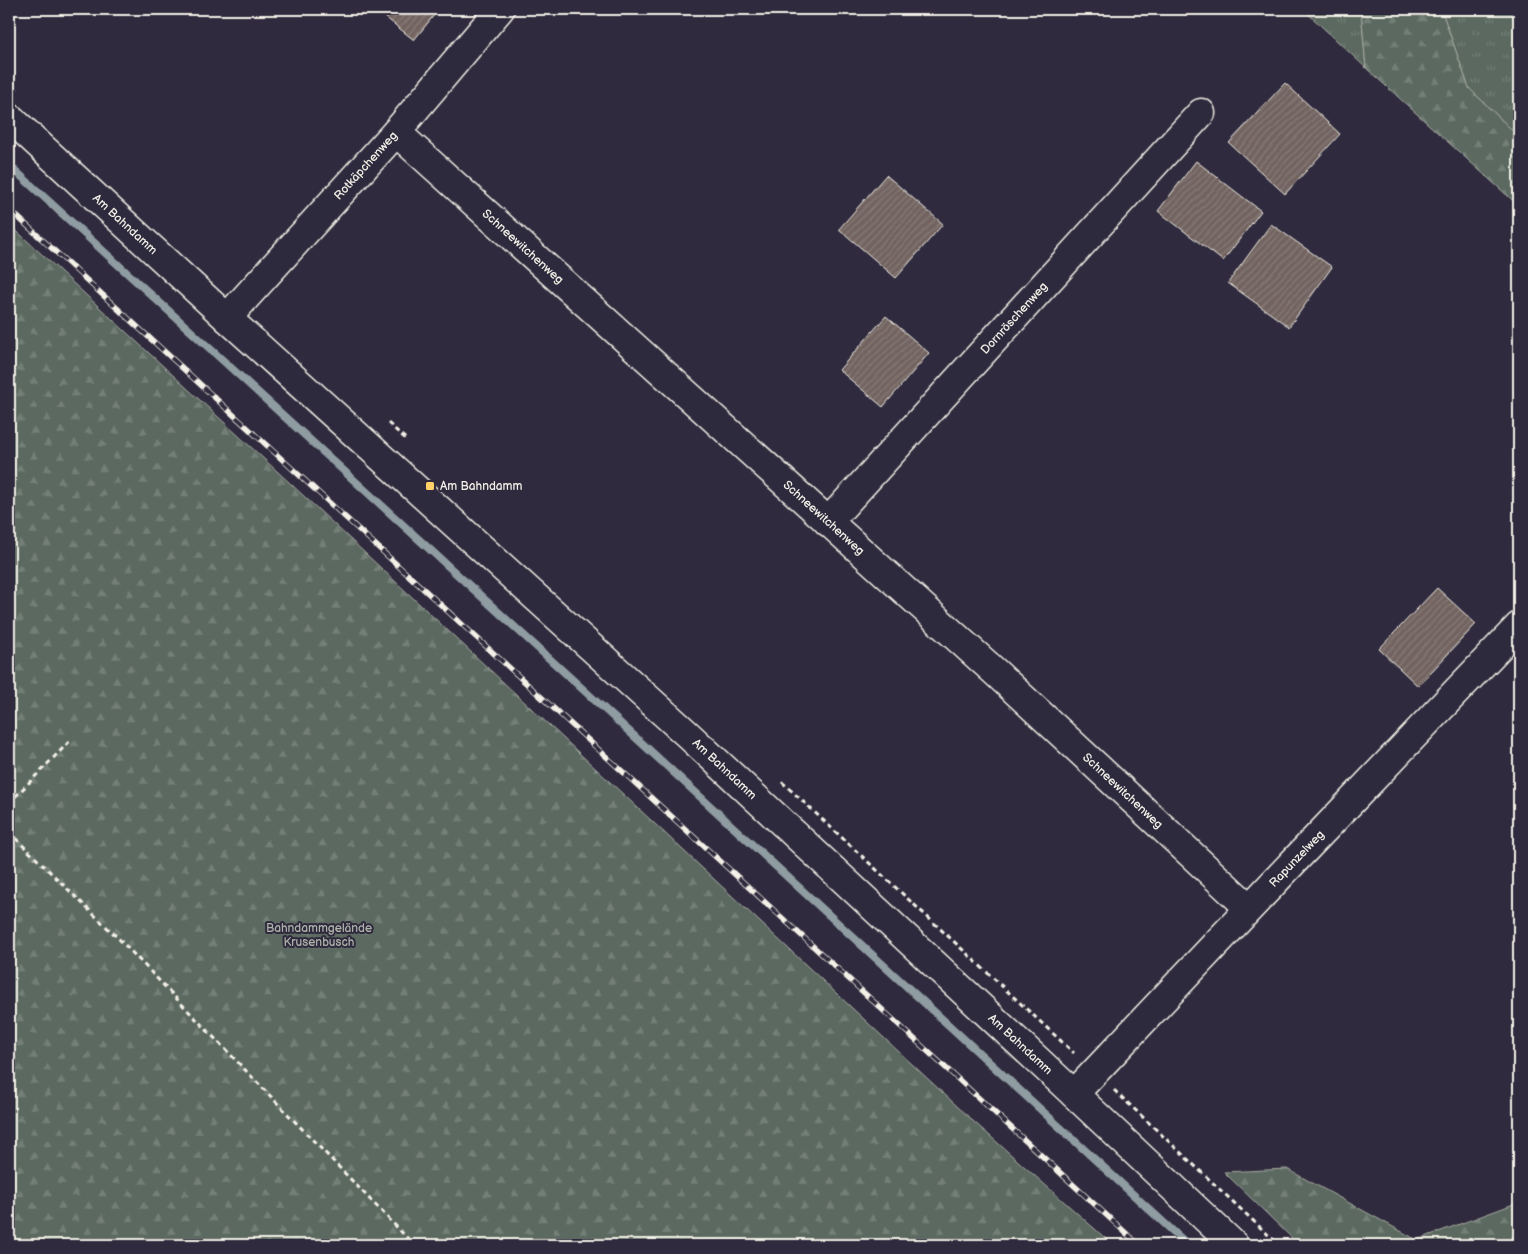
<svg xmlns="http://www.w3.org/2000/svg" width="1528" height="1254" font-family="'Balsamiq Sans',sans-serif">
  <style>
    .grass { fill: url(#grass-tufts); stroke: #a8ada4 }
    .forest { fill: url(#forest-firs); stroke: #a8ada4 }
    .lines { fill: none; stroke-linecap: round; stroke-linejoin: round }
    .stream { stroke: #8f9ca2; stroke-width: 8 }
    .building { fill: url(#building-hatch); stroke: #f4f1e8 }
    .service-casing { stroke: #f4f1e8; stroke-width: 19 }
    .minor-casing { stroke: #f4f1e8; stroke-width: 31 }
    .path { stroke: #f4f1e8; stroke-width: 3; stroke-dasharray: 5 4; stroke-linecap: butt }
    .service { stroke: #2f2a3d; stroke-width: 15 }
    .minor { stroke: #2f2a3d; stroke-width: 28 }
    .rail-casing { stroke: #f4f1e8; stroke-width: 5.5 }
    .rail { stroke: #2f2a3d; stroke-width: 4; stroke-dasharray: 11; stroke-linecap: butt }
    .poi-dot { fill: #ffd166; stroke: #2f2a3d; stroke-width: 2 }
    .labels { text-anchor: middle; stroke-width: 4; stroke-linejoin: round; paint-order: stroke }
    .street-label { font-size: 12px; fill: #f4f1e8; stroke: #2f2a3d }
    .poi-label { font-size: 12px; fill: #f4f1e8; stroke: #2f2a3d; text-anchor: start }
    .park-label { font-size: 12px; fill: #afb4ab; stroke: #2f2a3d }
  </style>
  <defs>
    <pattern id="grass-tufts" width="24" height="20" patternUnits="userSpaceOnUse" patternTransform="scale(1.25)"><rect width="24" height="20" fill="#5b6960"/><path d="M3 7l-1-3M5 7V3M7 7l1-3M15 17l-1-3M17 17v-4M19 17l1-3" fill="none" stroke="#737f77"/></pattern>
    <pattern id="forest-firs" width="22" height="20" patternUnits="userSpaceOnUse" patternTransform="scale(1.25)"><rect width="22" height="20" fill="#5b6960"/><path d="M5 1l3.5 6h-7zM16 11l3.5 6h-7z" fill="#737f77"/></pattern>
    <pattern id="building-hatch" width="6" height="6" patternUnits="userSpaceOnUse" patternTransform="scale(1.25)"><rect width="6" height="6" fill="#726460"/><path d="M-1 1l2-2M0 6l6-6M5 7l2-2" fill="none" stroke="#877b77"/></pattern>
  </defs>
  <rect width="100%" height="100%" fill="#2f2a3d"/>
  <filter id="ink" filterUnits="userSpaceOnUse"><feTurbulence type="fractalNoise" baseFrequency=".02" numOctaves="2"/><feDisplacementMap in="SourceGraphic" scale="10" xChannelSelector="R" yChannelSelector="G"/><feConvolveMatrix kernelMatrix="1 2 1 2 8 2 1 2 1" color-interpolation-filters="sRGB"/></filter>
  <g filter="url(#ink)">
    <!-- grass -->
    <g class="grass">
      <polygon points="1303,9 1361,9 1366,68"/>
      <polygon points="1441,9 1519,9 1519,137 1469,88"/>
    </g>
    <!-- forest -->
    <g class="forest">
      <polygon points="1361,9 1441,9 1469,88 1519,137 1519,206 1366,68"/>
      <polygon points="9,224 291,484 973,1121 1113,1245 9,1245"/>
      <polygon points="1287,1169 1417,1240 1519,1202 1519,1245 1299,1245 1224,1172"/>
    </g>
    <g class="lines">
      <!-- stream -->
      <polyline class="stream" points="9,165 633,735 1188,1245"/>
    </g>
    <!-- building -->
    <g class="building">
      <polygon points="375,9 439,9 414,40"/>
      <polygon points="1285,83 1340,134 1285,194 1229,143"/>
      <polygon points="1196,161 1261,211 1223,261 1158,211"/>
      <polygon points="886,175 943,224 896,278 839,229"/>
      <polygon points="1271,224 1332,267 1289,327 1228,283"/>
      <polygon points="886,316 929,353 883,407 839,370"/>
      <polygon points="1437,588 1476,624 1418,686 1379,649"/>
    </g>
    <g class="lines">
      <!-- service casing -->
      <g class="service-casing">
        <polyline id="service" points="1517,1245 1519,1244"/>
      </g>
      <!-- minor casing -->
      <g class="minor-casing">
        <g id="minor">
          <path id="s1" d="M 9,117 L 227,318 L 686,733 L 1074,1094 L 1234,1245"/>
          <path id="s2" d="M 396,132 L 994,671 L 1249,908"/>
          <path id="s3" d="M 227,318 L 396,132 L 500,9"/>
          <path id="s4" d="M 828,522 L 1201,113"/>
          <path id="s5" d="M 1074,1094 L 1298,857 L 1519,626"/>
        </g>
      </g>
      <!-- path -->
      <g class="path">
        <polyline points="9,82 17,90"/>
        <polyline points="388,423 408,441"/>
        <polyline points="782,782 1074,1053"/>
        <polyline points="9,803 71,740"/>
        <polyline points="9,832 120,940 414,1245"/>
        <polyline points="1114,1090 1279,1245"/>
      </g>
      <!-- service -->
      <use href="#service" class="service"/>
      <!-- minor -->
      <use href="#minor" class="minor"/>
      <!-- rail casing -->
      <g class="rail-casing">
        <polyline id="rail" points="9,209 1139,1245"/>
      </g>
      <!-- rail -->
      <use href="#rail" class="rail"/>
    </g>
  </g>
  <!-- markers -->
  <rect class="poi-dot" x="425" y="481" width="10" height="10" rx="2.5"/>
  <g class="labels">
    <!-- street labels -->
    <g class="street-label">
      <text dy="4" stroke="none"><textPath href="#s3" startOffset="206">Rotkäpchenweg</textPath></text>
      <text dy="4" stroke="none"><textPath href="#s1" startOffset="158">Am Bahndamm</textPath></text>
      <text dy="4" stroke="none"><textPath href="#s2" startOffset="171">Schneewitchenweg</textPath></text>
      <text dy="4" stroke="none"><textPath href="#s4" startOffset="276">Dornröschenweg</textPath></text>
      <text dy="4" stroke="none"><textPath href="#s2" startOffset="576">Schneewitchenweg</textPath></text>
      <text dy="4" stroke="none"><textPath href="#s1" startOffset="968">Am Bahndamm</textPath></text>
      <text dy="4" stroke="none"><textPath href="#s2" startOffset="981">Schneewitchenweg</textPath></text>
      <text dy="4" stroke="none"><textPath href="#s5" startOffset="324">Rapunzelweg</textPath></text>
      <text dy="4" stroke="none"><textPath href="#s1" startOffset="1372">Am Bahndamm</textPath></text>
    </g>
    <!-- poi labels -->
    <g class="poi-label">
      <text x="440" y="490">Am Bahndamm</text>
    </g>
    <!-- park labels -->
    <g class="park-label">
      <text x="319" y="932">Bahndammgelände<tspan x="319" dy="14">Krusenbusch</tspan></text>
    </g>
  </g>
  <!-- margin -->
  <rect width="1528" height="1254" fill="none" stroke="#2f2a3d" stroke-width="30"/>
  <rect x="15" y="15" width="1498" height="1224" fill="none" stroke="#f4f1e8" stroke-width="2" filter="url(#ink)"/>
</svg>
